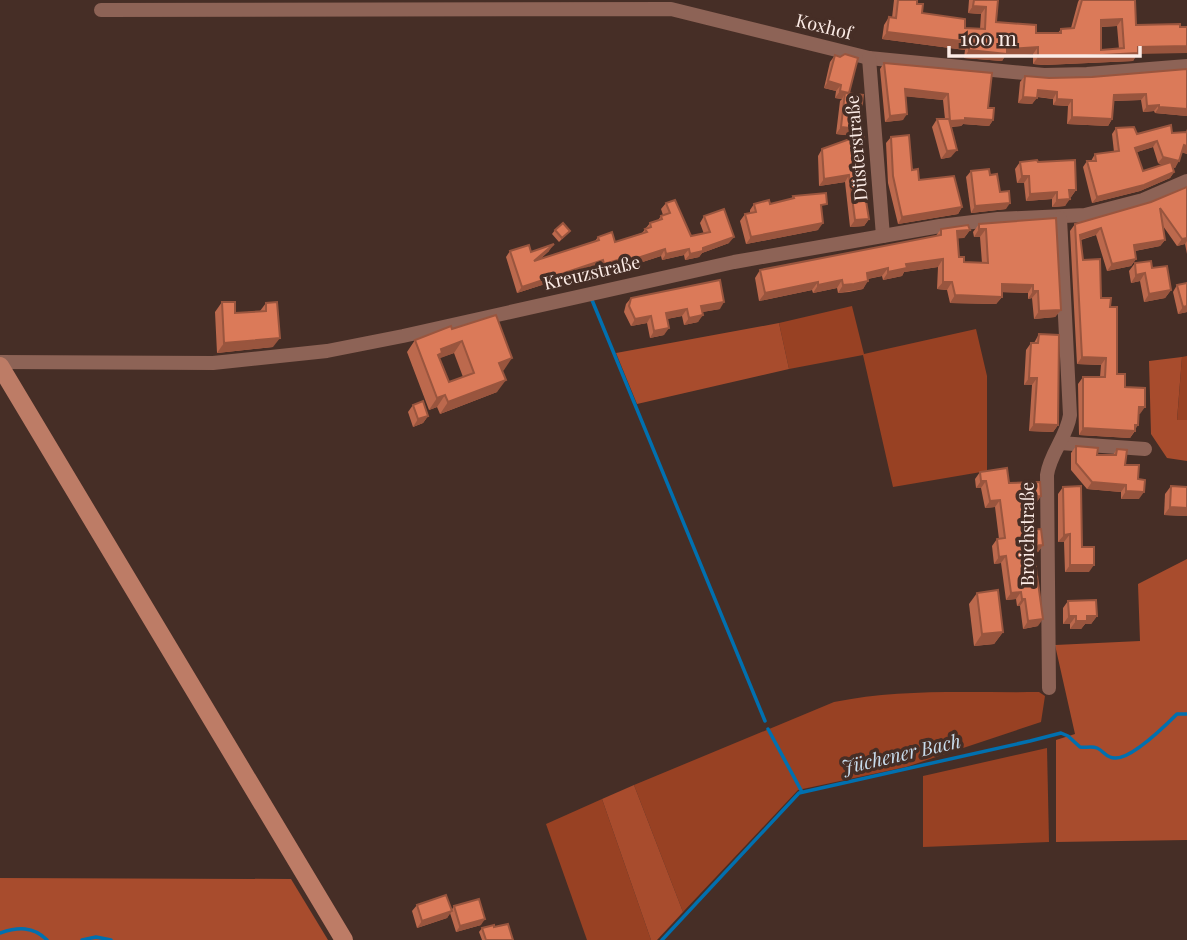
<svg xmlns="http://www.w3.org/2000/svg" width="1187" height="940" font-family="'Playfair Display',serif">
  <style>
    .green { fill: #984123 }
    .forest { fill: #a84c2d }
    .lines { fill: none; stroke-linecap: round; stroke-linejoin: round }
    .stream { stroke: #0170af; stroke-width: 3.5 }
    .minor { stroke: #8d6356; stroke-width: 14 }
    .secondary { stroke: #bd7c66; stroke-width: 18 }
    .wall { fill: #bc694d; fill-rule: evenodd }
    .shaded-wall { fill: #99553e }
    .building { fill: #db7a59; stroke: #99553e; stroke-width: 2; fill-rule: evenodd }
    .labels { text-anchor: middle; stroke-width: 7; stroke-linejoin: round; paint-order: stroke }
    .street-label { font-size: 18px; fill: #fcece6; stroke: #462e26 }
    .water-label { font-size: 19px; font-style: italic; fill: #c8dced; stroke: #462e26 }
  </style>
  <rect width="100%" height="100%" fill="#462e26"/>
  <!-- green -->
  <g class="green">
    <polygon points="852,306 864,354 976,329 987,376 987,471 893,487 863,355 789,369 779,323"/>
    <polygon points="1187,356 1187,420 1177,421 1182,357"/>
    <path d="M 1039,692 L 1045,696 L 1041,722 L 906,767 L 798,790 L 683,912 L 634,785 L 834,702 C 901,688 970,693 1039,692 Z"/>
    <polygon points="1047,748 1049,842 923,847 923,776"/>
    <polygon points="602,799 651,940 587,940 546,824"/>
  </g>
  <!-- forest -->
  <g class="forest">
    <polygon points="779,323 789,369 637,404 616,353"/>
    <polygon points="1182,357 1177,420 1187,420 1187,461 1167,458 1151,434 1149,361"/>
    <polygon points="1187,559 1187,840 1056,842 1056,740 1075,734 1055,645 1140,641 1138,584"/>
    <polygon points="634,785 683,912 657,940 651,940 602,799"/>
    <polygon points="0,878 291,879 328,940 0,940"/>
  </g>
  <g class="lines">
    <!-- stream -->
    <g class="stream">
      <polyline points="592,300 765,721"/>
      <polyline points="768,729 802,792"/>
      <path d="M 0,933 C 18,927 33,926 47,940"/>
      <polyline points="82,940 96,937 111,940"/>
      <path d="M 662,940 L 799,793 L 1030,741 L 1061,733 L 1068,736 L 1080,747 C 1086,748 1092,746 1097,748 C 1104,751 1106,758 1115,758 C 1132,759 1165,726 1177,714 L 1187,714"/>
    </g>
    <!-- minor -->
    <g class="minor">
      <polyline points="101,10 671,9 869,58 1044,75 1087,74 1187,66"/>
      <polyline points="869,58 883,236"/>
      <polyline points="0,362 213,363 327,351 403,336 734,262 940,226 998,219 1085,215 1143,200 1187,181"/>
      <polyline points="1060,443 1145,449"/>
      <path d="M 1049,688 L 1047,475 C 1050,453 1067,437 1070,415 L 1060,218"/>
    </g>
    <!-- secondary -->
    <polyline class="secondary" points="0,366 344,940"/>
  </g>
  <!-- wall -->
  <g class="wall">
    <path d="M 894,0 L 917,0 L 917,4 L 922,13 L 965,28 L 980,29 L 981,14 L 968,13 L 969,0 L 998,0 L 996,22 L 1036,33 L 1058,33 L 1061,29 L 1071,28 L 1078,2 L 1079,0 L 1135,0 L 1137,54 L 1133,61 L 1044,65 L 1033,64 L 1033,54 L 1005,56 L 1002,61 L 964,58 L 965,50 L 882,39 L 884,25 L 889,17 L 892,18 ZM 1117,26 L 1119,49 L 1101,50 L 1101,27 Z"/>
    <polygon points="835,55 849,94 859,129 854,136 836,134 840,101 842,99 835,98 836,91 824,88 830,62"/>
    <polygon points="884,63 988,108 993,120 989,126 963,124 961,126 951,127 951,157 941,159 932,127 937,119 945,119 943,100 905,96 903,120 885,122 880,69"/>
    <polygon points="1187,69 1187,116 1155,113 1154,111 1143,112 1141,100 1114,101 1112,119 1108,126 1067,124 1068,106 1053,105 1053,99 1037,97 1032,104 1018,103 1020,82 1025,76 1049,78 1092,77"/>
    <path d="M 1116,128 L 1137,134 L 1186,132 L 1187,129 L 1187,154 L 1182,152 L 1175,168 L 1173,167 L 1174,172 L 1170,178 L 1140,191 L 1092,203 L 1083,167 L 1087,161 L 1091,161 L 1095,154 L 1114,152 L 1112,134 ZM 1153,147 L 1158,163 L 1162,165 L 1143,171 L 1137,152 Z"/>
    <polygon points="891,137 919,180 962,207 958,214 898,224 888,183 886,143"/>
    <polygon points="822,149 861,170 869,219 864,226 850,227 845,182 819,186 818,156"/>
    <polygon points="1020,162 1038,162 1076,190 1071,197 1069,197 1065,206 1052,207 1052,199 1026,201 1024,183 1017,183 1015,169"/>
    <polygon points="971,171 990,175 1000,192 1006,209 971,213 966,177"/>
    <polygon points="1187,187 1187,254 1185,244 1177,246 1163,226 1165,240 1160,246 1135,251 1136,259 1131,266 1107,271 1096,235 1081,240 1083,260 1101,298 1110,307 1117,374 1140,414 1139,414 1135,431 1130,438 1079,435 1078,384 1083,377 1100,377 1101,365 1077,364 1070,231 1075,224 1151,202"/>
    <polygon points="793,196 822,211 818,230 746,244 740,221 745,214 750,213 750,210 754,204 770,204 791,199"/>
    <polygon points="666,203 691,236 704,234 700,223 704,216 729,243 702,253 699,257 685,260 684,255 662,260 661,256 618,270 616,265 600,271 598,267 517,293 506,257 510,251 549,251 539,260 595,241 598,237 615,242 642,233 650,223 658,220 661,216 663,215 661,209"/>
    <polygon points="1056,218 1061,310 1055,317 1034,319 1032,298 1028,299 1028,293 1002,292 1002,297 996,304 950,303 947,290 937,289 938,267 904,272 902,276 883,280 882,276 868,279 863,289 849,292 838,293 837,288 813,293 812,290 759,301 755,278 760,270 935,237 941,229 970,230 964,238 958,238 959,257 964,262 982,263 980,237 974,237 973,232 979,224"/>
    <polygon points="555,230 570,231 559,242 552,234"/>
    <polygon points="1135,263 1152,268 1171,290 1165,298 1144,302 1140,281 1131,283 1129,271"/>
    <polygon points="1187,283 1187,312 1178,314 1173,292 1177,285"/>
    <polygon points="631,298 720,309 702,312 698,322 684,325 682,316 667,319 664,335 650,338 647,323 631,326 624,312 626,304"/>
    <polygon points="222,302 235,313 260,311 266,303 273,347 217,353 215,312"/>
    <path d="M 452,329 L 504,370 L 502,371 L 497,392 L 440,414 L 437,407 L 429,410 L 407,352 L 415,340 ZM 454,353 L 463,377 L 449,382 L 439,358 Z"/>
    <polygon points="1039,334 1058,425 1053,432 1029,431 1032,385 1024,385 1026,350 1031,343 1034,343"/>
    <polygon points="413,405 428,416 423,423 413,427 408,412"/>
    <polygon points="1076,446 1097,455 1113,455 1117,449 1125,465 1139,499 1121,499 1121,492 1087,489 1071,470 1071,453"/>
    <polygon points="980,472 1041,496 1036,503 1024,504 1027,530 1043,545 1038,552 1033,553 1038,626 1023,629 1020,606 1017,606 1016,599 1006,600 1001,563 994,564 992,546 997,539 999,539 995,507 985,508 981,488 976,488 975,479"/>
    <polygon points="1171,486 1187,487 1187,516 1164,515 1165,494"/>
    <polygon points="1063,487 1082,547 1089,572 1065,572 1064,542 1058,542 1058,494"/>
    <polygon points="977,593 1003,632 994,644 974,646 969,604"/>
    <polygon points="1068,601 1097,616 1091,624 1085,624 1081,629 1070,629 1070,624 1063,624 1063,608"/>
    <polygon points="417,905 451,911 454,906 481,925 456,932 450,913 447,918 417,928 412,911"/>
    <polygon points="482,928 513,940 482,940 479,932"/>
  </g>
  <!-- shaded-wall -->
  <g class="shaded-wall">
    <polygon points="973,6 986,7 981,14 968,13"/>
    <polygon points="1122,19 1117,26 1096,27 1101,20"/>
    <polygon points="887,32 970,42 965,50 882,39"/>
    <polygon points="1187,46 1187,53 1137,54 1133,61 1044,65 1033,64 1038,57 1138,47"/>
    <polygon points="1038,47 1033,54 1005,56 1002,61 964,58 969,50"/>
    <polygon points="828,81 841,85 836,91 824,88"/>
    <polygon points="905,89 948,94 943,100 901,96"/>
    <polygon points="1038,90 1057,92 1053,99 1033,96"/>
    <polygon points="840,91 849,93 845,100 845,93 842,99 835,98"/>
    <polygon points="1146,94 1141,100 1110,101 1114,95"/>
    <polygon points="1023,97 1037,98 1032,104 1018,103"/>
    <polygon points="1057,99 1072,100 1068,106 1053,105"/>
    <polygon points="1159,105 1154,111 1143,112 1147,106"/>
    <polygon points="1159,107 1187,109 1187,116 1155,113"/>
    <polygon points="907,114 903,120 885,122 890,116"/>
    <polygon points="1072,117 1112,119 1108,126 1067,124"/>
    <polygon points="965,118 993,120 989,126 963,124 961,126 946,127 950,121"/>
    <polygon points="841,127 859,129 854,136 836,134"/>
    <polygon points="1157,141 1153,147 1131,154 1135,148"/>
    <polygon points="1184,145 1187,146 1187,154 1180,152"/>
    <polygon points="957,150 951,157 941,159 947,151"/>
    <polygon points="1163,157 1179,161 1175,168 1158,163"/>
    <polygon points="1174,172 1170,178 1140,191 1092,203 1097,197"/>
    <polygon points="849,175 845,182 819,186 824,179"/>
    <polygon points="1022,176 1029,176 1024,183 1017,183"/>
    <polygon points="1069,190 1076,190 1071,197 1064,197"/>
    <polygon points="1057,192 1052,199 1026,201 1030,194"/>
    <polygon points="1070,199 1065,206 1052,207 1057,200"/>
    <polygon points="1010,203 1006,209 971,213 975,206"/>
    <polygon points="962,207 958,214 898,224 902,217"/>
    <polygon points="869,219 864,226 850,227 855,220"/>
    <polygon points="823,223 818,230 746,244 751,237"/>
    <polygon points="1101,228 1096,235 1075,241 1080,235"/>
    <polygon points="979,229 986,229 980,237 974,237"/>
    <polygon points="970,230 964,238 952,239 957,231"/>
    <polygon points="734,237 729,243 702,253 699,257 685,260 690,254 703,248"/>
    <polygon points="1187,238 1187,241 1185,244 1177,246 1182,239"/>
    <polygon points="1165,240 1160,246 1129,252 1134,245"/>
    <polygon points="554,244 549,251 530,268 534,261"/>
    <polygon points="665,249 661,256 618,270 622,263"/>
    <polygon points="689,249 684,255 662,260 666,254"/>
    <polygon points="621,259 616,265 600,271 604,264"/>
    <polygon points="943,259 938,267 904,272 902,276 883,280 888,272 906,264"/>
    <polygon points="1136,259 1131,266 1107,271 1112,264"/>
    <polygon points="603,260 598,267 517,293 522,287"/>
    <polygon points="888,268 882,276 861,280 867,273"/>
    <polygon points="1145,273 1140,281 1131,283 1136,275"/>
    <polygon points="842,280 837,288 813,293 818,285"/>
    <polygon points="868,281 863,289 838,293 843,285"/>
    <polygon points="818,282 812,290 759,301 765,293"/>
    <polygon points="943,282 952,282 947,290 937,289"/>
    <polygon points="1002,284 1033,285 1028,293 997,292"/>
    <polygon points="1171,290 1165,298 1144,302 1149,294"/>
    <polygon points="1033,291 1038,291 1032,298 1028,299"/>
    <polygon points="955,295 1002,297 996,304 950,303"/>
    <polygon points="724,302 720,309 697,313 701,306"/>
    <polygon points="1187,306 1187,312 1178,314 1183,307"/>
    <polygon points="687,309 682,316 661,320 666,313"/>
    <polygon points="1061,310 1055,317 1034,319 1039,311"/>
    <polygon points="703,315 698,322 684,325 689,318"/>
    <polygon points="651,316 647,323 631,326 635,319"/>
    <polygon points="669,328 664,335 650,338 654,331"/>
    <polygon points="280,338 273,347 217,353 224,343"/>
    <polygon points="462,341 454,353 438,359 434,364 441,349"/>
    <polygon points="1082,357 1106,358 1101,365 1077,364"/>
    <polygon points="512,358 504,370 491,375 499,363"/>
    <polygon points="1029,378 1037,378 1032,385 1024,385"/>
    <polygon points="506,380 497,392 440,414 448,402"/>
    <polygon points="445,395 437,407 429,410 437,398"/>
    <polygon points="1139,407 1145,407 1140,414 1134,413"/>
    <polygon points="428,416 423,423 413,427 418,419"/>
    <polygon points="1034,424 1058,425 1053,432 1029,431"/>
    <polygon points="1138,425 1130,438 1079,435 1083,428"/>
    <polygon points="981,481 986,481 981,488 976,488"/>
    <polygon points="1092,482 1126,485 1121,492 1087,489"/>
    <polygon points="1126,491 1144,492 1139,499 1121,499"/>
    <polygon points="1041,496 1036,503 1018,504 1023,497"/>
    <polygon points="1000,500 995,507 985,508 990,501"/>
    <polygon points="1170,507 1187,508 1187,516 1164,515"/>
    <polygon points="1070,534 1064,542 1058,542 1064,535"/>
    <polygon points="1043,545 1038,552 1028,553 1033,546"/>
    <polygon points="1006,556 1001,563 994,564 999,557"/>
    <polygon points="1070,565 1094,565 1089,572 1065,572"/>
    <polygon points="1021,592 1016,599 1006,600 1011,593"/>
    <polygon points="1022,599 1025,599 1020,606 1017,606"/>
    <polygon points="1069,616 1076,616 1070,624 1063,624"/>
    <polygon points="1087,616 1097,616 1091,624 1085,624 1081,629 1070,629 1076,621"/>
    <polygon points="1043,619 1038,626 1023,629 1028,621"/>
    <polygon points="1003,632 994,644 974,646 982,634"/>
    <polygon points="452,911 447,918 417,928 422,921"/>
    <polygon points="485,919 481,925 456,932 460,926"/>
  </g>
  <!-- building -->
  <g class="building">
    <path d="M 898,0 L 917,0 L 917,4 L 923,4 L 922,13 L 965,19 L 965,28 L 985,29 L 986,7 L 973,6 L 974,0 L 998,0 L 996,22 L 1036,25 L 1036,33 L 1061,33 L 1061,29 L 1074,28 L 1082,0 L 1135,0 L 1136,25 L 1180,24 L 1180,27 L 1187,27 L 1187,46 L 1138,47 L 1138,53 L 1050,58 L 1038,57 L 1038,47 L 1007,49 L 1007,54 L 969,50 L 970,42 L 887,32 L 889,17 L 896,18 ZM 1122,19 L 1124,48 L 1101,50 L 1101,20 Z"/>
    <polygon points="845,54 858,58 849,93 840,91 841,85 828,81 835,55 840,57"/>
    <polygon points="884,63 992,73 988,108 994,108 993,120 965,118 965,120 950,121 948,94 905,89 907,114 890,116"/>
    <polygon points="1187,69 1187,109 1159,107 1159,105 1147,106 1146,94 1114,95 1112,119 1072,117 1072,100 1057,99 1057,92 1038,90 1037,98 1023,97 1025,76 1049,78 1092,77"/>
    <polygon points="845,93 863,95 859,129 841,127"/>
    <polygon points="937,119 949,119 957,150 947,151"/>
    <polygon points="1171,125 1172,133 1187,132 1187,146 1184,145 1179,161 1163,157 1157,141 1135,148 1143,171 1171,162 1174,172 1144,185 1097,197 1087,161 1096,161 1095,154 1119,151 1116,128 1134,127 1137,134"/>
    <polygon points="909,135 912,170 918,169 919,180 954,176 962,207 902,217 893,176 891,137"/>
    <polygon points="858,136 857,138 864,137 866,163 860,164 869,219 855,220 849,175 824,179 822,149"/>
    <polygon points="1037,160 1038,162 1075,160 1076,190 1069,190 1070,199 1057,200 1057,192 1030,194 1029,176 1022,176 1020,162"/>
    <polygon points="989,169 990,175 997,174 1000,192 1009,191 1010,203 975,206 971,171"/>
    <polygon points="1187,187 1187,238 1182,239 1160,208 1165,240 1134,245 1136,259 1112,264 1101,228 1080,235 1083,260 1100,259 1101,298 1111,298 1110,307 1117,307 1117,374 1125,374 1125,387 1145,388 1145,407 1139,407 1138,425 1135,425 1135,431 1083,428 1083,377 1105,377 1106,358 1082,357 1075,224 1151,202"/>
    <polygon points="826,193 827,204 821,205 823,223 751,237 745,214 756,212 754,204 769,200 770,204 794,198 793,196"/>
    <polygon points="675,200 691,236 710,232 704,216 724,209 734,237 703,248 703,251 690,254 689,249 666,254 665,249 622,263 621,259 604,264 603,260 522,287 510,251 529,245 531,252 554,244 534,261 599,240 598,237 612,232 615,242 647,232 645,229 651,227 650,223 662,219 661,216 670,213 666,203"/>
    <polygon points="1056,218 1061,310 1039,311 1038,291 1033,291 1033,285 1002,284 1002,297 955,295 952,282 943,282 943,259 906,264 907,268 888,272 888,268 867,273 868,281 854,284 843,285 842,280 818,285 818,282 765,293 760,270 941,235 941,229 968,225 970,230 957,231 959,257 964,257 964,262 988,263 986,229 979,229 979,224"/>
    <polygon points="563,223 570,231 562,238 555,230"/>
    <polygon points="1151,261 1152,268 1167,266 1171,290 1149,294 1145,273 1136,275 1135,263"/>
    <polygon points="720,280 724,302 701,306 703,315 689,318 687,309 666,313 669,328 654,331 651,316 635,319 629,306 631,298"/>
    <polygon points="1187,283 1187,306 1183,307 1177,285"/>
    <polygon points="222,302 235,302 235,313 266,311 266,303 277,302 280,338 224,343"/>
    <path d="M 496,315 L 512,358 L 499,363 L 506,380 L 448,402 L 445,395 L 437,398 L 415,340 L 451,326 L 452,329 ZM 462,341 L 474,373 L 449,382 L 438,355 L 442,353 L 441,349 Z"/>
    <polygon points="1039,334 1059,335 1058,425 1034,424 1037,378 1029,378 1031,343 1038,343"/>
    <polygon points="423,401 428,416 418,419 413,405"/>
    <polygon points="1076,446 1098,448 1097,455 1116,455 1117,449 1127,450 1125,465 1139,465 1138,479 1145,480 1144,492 1126,491 1126,485 1092,482 1076,463"/>
    <polygon points="1007,468 1009,483 1040,482 1041,496 1023,497 1027,530 1041,529 1043,545 1033,546 1043,619 1028,621 1025,599 1022,599 1021,592 1011,593 1006,556 999,557 997,539 1005,538 1000,500 990,501 986,481 981,481 980,472"/>
    <polygon points="1081,486 1082,547 1094,547 1094,565 1070,565 1070,534 1064,535 1063,487"/>
    <polygon points="1171,486 1187,487 1187,508 1170,507"/>
    <polygon points="998,590 1003,632 982,634 977,593"/>
    <polygon points="1096,600 1097,616 1087,616 1087,621 1076,621 1076,616 1069,616 1068,601"/>
    <polygon points="446,895 452,911 422,921 417,905"/>
    <polygon points="479,899 485,919 460,926 454,906"/>
    <polygon points="508,924 513,940 486,940 482,928 494,925 494,927"/>
  </g>
  <g class="labels">
    <!-- street labels -->
    <g class="street-label">
      <text transform="translate(824 27) rotate(14)" y="6">Koxhof</text>
      <text transform="translate(857 148) rotate(-95)" y="6">Düsterstraße</text>
      <text transform="translate(592 273) rotate(-13)" y="6">Kreuzstraße</text>
      <text transform="translate(1028 534) rotate(-90)" y="6">Broichstraße</text>
    </g>
    <!-- water labels -->
    <g class="water-label">
      <text transform="translate(901 754) rotate(-13)" y="7">Jüchener Bach</text>
    </g>
  </g>
  <!-- scale -->
  <path d="M949 46v10h191v-10" fill="none" stroke="#fcece6" stroke-width="3.5"/>
  <text x="960" y="46" font-size="21" fill="#fcece6" stroke="#462e26" stroke-width="5" paint-order="stroke">100 m</text>
</svg>
